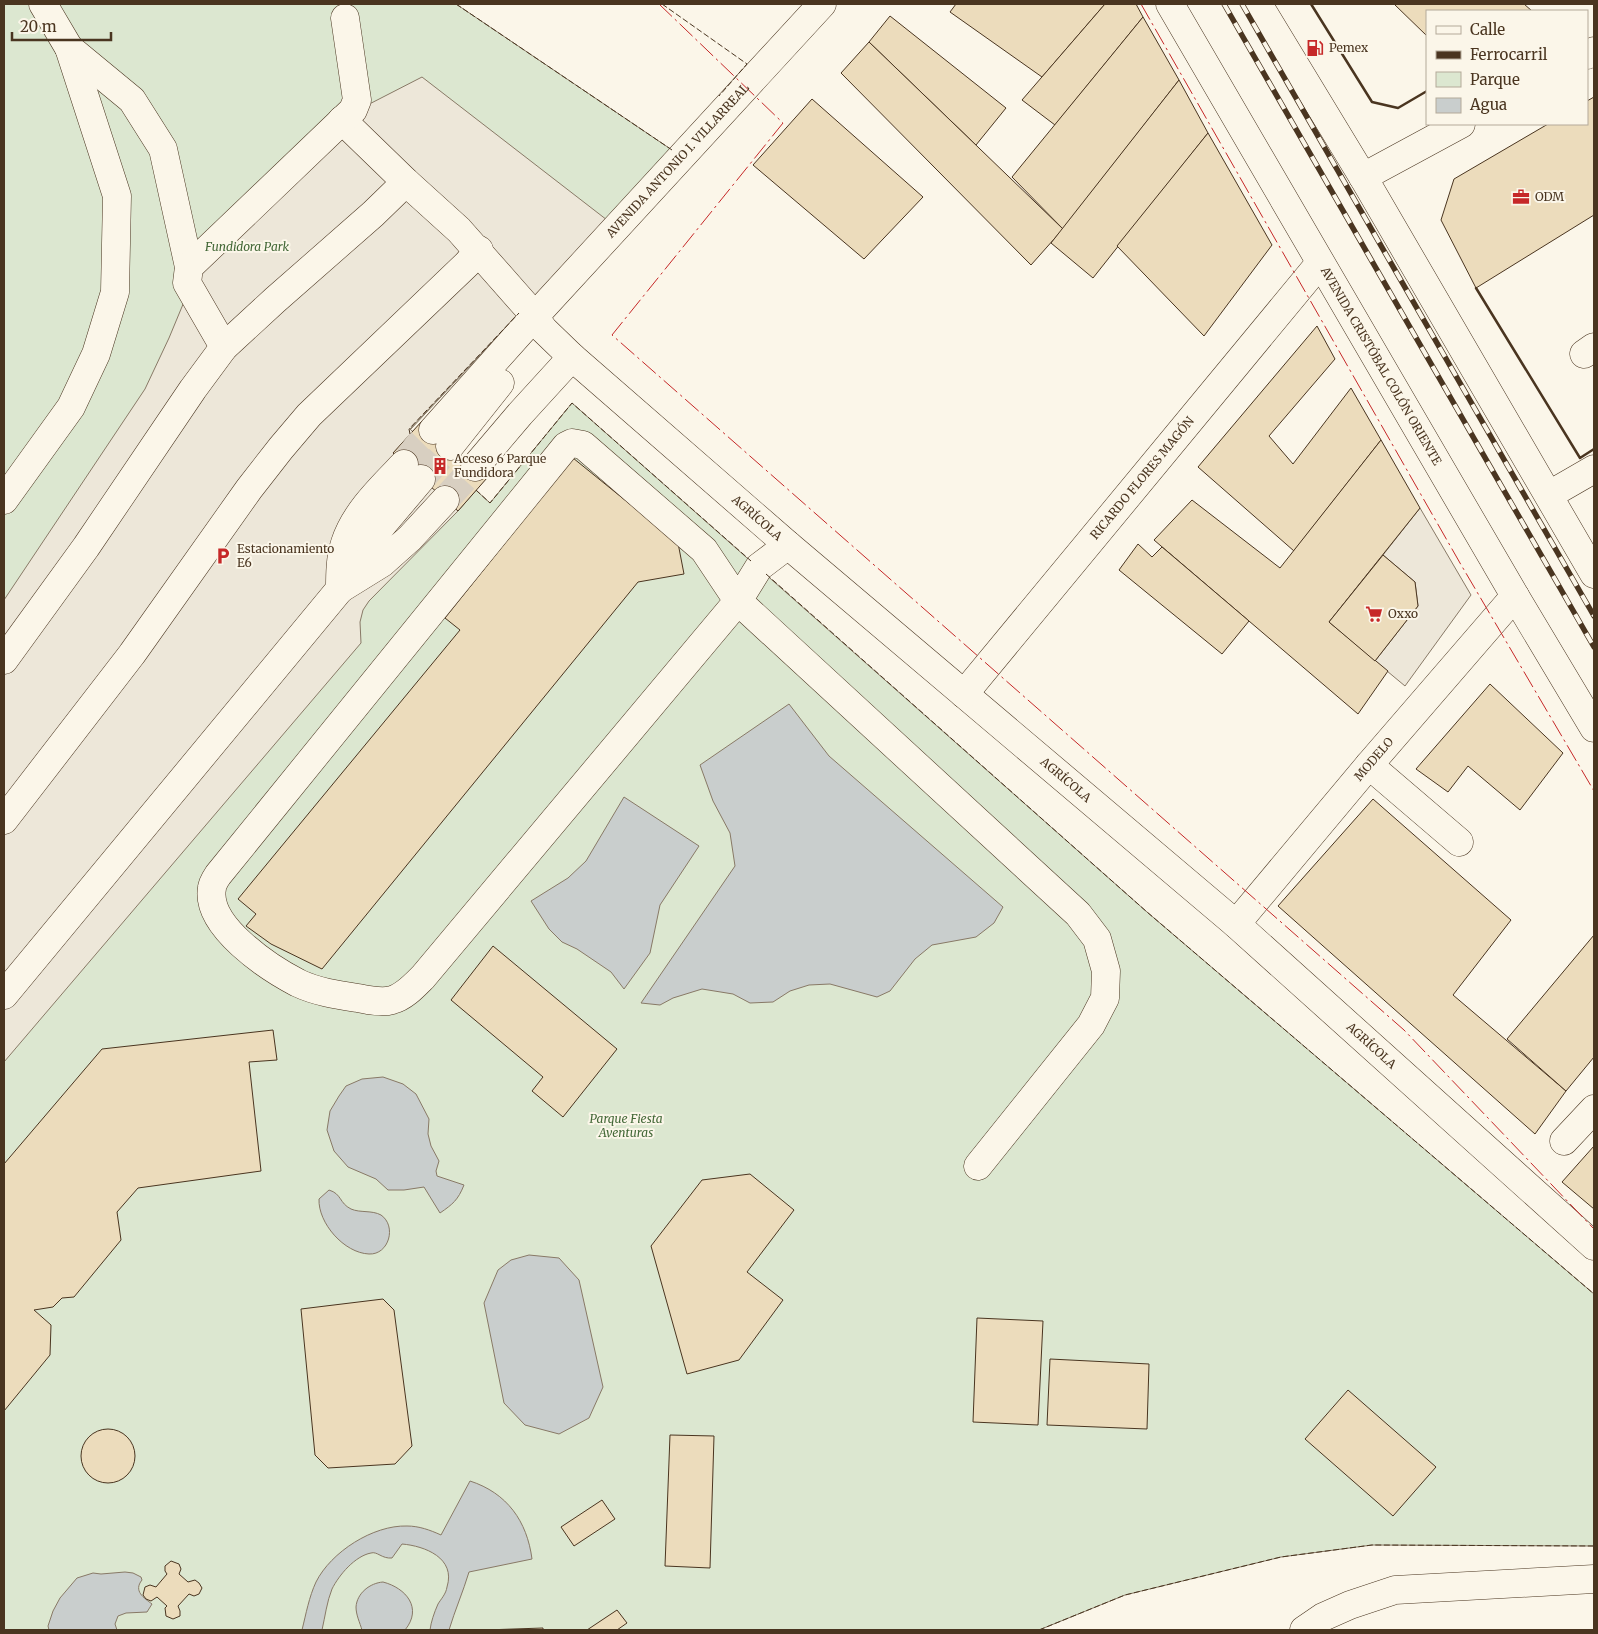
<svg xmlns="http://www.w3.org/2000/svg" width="1598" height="1634" font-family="Merriweather,serif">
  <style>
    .green { fill: #dce7d0; stroke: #887966 }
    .parking { fill: #ede7d9; stroke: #887966 }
    .water { fill: #c9cecd; stroke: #887966 }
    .building { fill: #ecdcbc; stroke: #4a3520 }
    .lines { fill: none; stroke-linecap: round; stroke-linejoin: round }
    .minor-tunnel { stroke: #d8cfc1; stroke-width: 28; stroke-dasharray: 28 14; stroke-linecap: butt }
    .minor-casing { stroke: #4a3520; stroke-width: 29 }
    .major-casing { stroke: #4a3520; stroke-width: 29 }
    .highway-casing { stroke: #4a3520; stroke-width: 29 }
    .minor { stroke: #fbf6e9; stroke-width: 28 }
    .major { stroke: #fbf6e9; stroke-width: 28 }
    .highway { stroke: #fbf6e9; stroke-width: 28 }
    .rail-casing { stroke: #4a3520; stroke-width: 5.5 }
    .rail { stroke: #fbf6e9; stroke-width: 4; stroke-dasharray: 11; stroke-linecap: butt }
    .fence { stroke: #4a3520; stroke-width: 1; stroke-dasharray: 6 2.5; stroke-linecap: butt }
    .wall { stroke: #4a3520; stroke-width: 2.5 }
    .power { stroke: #c62828; stroke-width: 1; stroke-dasharray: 18 4 2.5 4; stroke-linecap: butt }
    .labels { text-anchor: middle; stroke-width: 4; stroke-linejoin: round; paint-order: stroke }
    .poi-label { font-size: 12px; fill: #4a3520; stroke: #fbf6e9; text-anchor: start }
    .street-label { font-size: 12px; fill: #4a3520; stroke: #fbf6e9 }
    .park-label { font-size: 12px; font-style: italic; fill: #436837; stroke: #fbf6e9 }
  </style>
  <rect width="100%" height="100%" fill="#fbf6e9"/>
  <!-- green -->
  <polygon class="green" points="4,4 456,4 672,150 410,430 490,503 572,403 1147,912 1594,1294 1594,1546 1372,1545 1281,1557 1125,1595 1039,1630 4,1630"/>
  <!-- parking -->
  <g class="parking">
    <polygon points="422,77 607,220 410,429 476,490 458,511 369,601 363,610 360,622 361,643 4,1062 4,600 145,389 169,338 213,232 348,115"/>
    <polygon points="1420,508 1471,595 1405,686 1375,661 1418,606 1415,582 1383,555"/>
  </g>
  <!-- water -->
  <g class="water">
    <polygon points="789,704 829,756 1003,907 994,923 976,937 932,945 915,959 890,991 877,997 830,984 809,985 790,991 773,1002 750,1003 733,994 702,989 673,998 660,1005 641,1003 735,866 730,833 713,801 700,765"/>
    <polygon points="624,797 699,846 660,905 650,953 624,989 611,972 577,949 562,942 549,929 531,901 568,878 586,861"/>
    <path d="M 383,1077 L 403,1084 L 416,1094 L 429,1119 L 428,1134 L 431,1146 L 439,1161 L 436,1171 L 437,1176 L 464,1185 C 458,1200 453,1204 440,1213 L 424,1187 L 404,1190 L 388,1190 L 376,1179 L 348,1167 L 334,1151 L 327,1130 L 330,1111 L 339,1096 L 346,1086 L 362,1079 Z"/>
    <path d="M 329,1190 C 342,1194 339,1203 351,1209 C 360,1213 372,1210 381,1215 C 397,1226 389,1255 369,1254 C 344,1253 318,1223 319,1199 Z"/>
    <polygon points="529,1255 559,1258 579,1280 603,1387 589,1418 559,1434 525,1425 504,1403 484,1303 498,1270 511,1260"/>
    <path d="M 470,1481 C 507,1493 527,1521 532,1559 L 469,1572 C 463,1592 455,1610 449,1630 L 430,1630 C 431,1622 434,1613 438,1604 C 441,1599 446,1594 447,1587 C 456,1558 425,1546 402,1544 L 392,1558 C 382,1559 377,1551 371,1553 C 355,1556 339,1575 332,1589 C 327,1601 325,1617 322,1630 L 302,1630 C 306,1614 309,1597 316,1582 C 331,1552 373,1525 407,1526 C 419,1526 430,1530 441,1535 Z"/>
    <path d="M 125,1572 L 133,1573 L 141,1577 L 142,1580 C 133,1591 144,1598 152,1604 L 147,1612 L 126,1613 L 118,1616 L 115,1624 L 117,1630 L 49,1630 L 48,1626 L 53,1611 L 60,1598 L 77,1578 L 93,1573 L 101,1574 Z"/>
    <path d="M 383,1582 C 406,1588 423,1608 405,1630 L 362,1630 C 360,1623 356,1615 356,1607 C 357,1593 370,1583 383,1582 Z"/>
  </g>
  <!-- building -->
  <g class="building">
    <polygon points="956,4 1105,4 1042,77 950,12"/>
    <polygon points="1105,4 1136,4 1143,17 1055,125 1022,100"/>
    <polygon points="1394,4 1524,4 1532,11 1427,11 1427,36"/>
    <polygon points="890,16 1006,108 976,145 869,42"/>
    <polygon points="1143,17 1179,80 1063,229 1012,177"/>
    <polygon points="869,42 1063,229 1031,265 841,73"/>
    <polygon points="1179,80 1208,133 1093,278 1051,243"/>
    <polygon points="1594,97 1594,215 1476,288 1441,220 1454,179 1548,124 1587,124 1587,101"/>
    <polygon points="812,99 923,197 864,259 753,165"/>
    <polygon points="1208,133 1272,245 1204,336 1117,246"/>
    <polygon points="1317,326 1335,359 1269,436 1293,464 1351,388 1381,440 1294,551 1198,467"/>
    <polygon points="422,421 487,478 458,511 393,453"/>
    <polygon points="1381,440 1420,508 1329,622 1388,671 1358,714 1154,540 1192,500 1280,568"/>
    <polygon points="573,458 678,543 684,574 638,582 322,969 271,944 246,926 256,914 238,899 460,630 445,618"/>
    <polygon points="1138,544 1152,557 1162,547 1249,621 1222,654 1119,570"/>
    <polygon points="1383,555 1415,582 1418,606 1375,661 1329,622"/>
    <polygon points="1490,684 1563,753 1520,810 1468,766 1448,792 1416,769"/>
    <polygon points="1373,799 1511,920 1453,995 1566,1091 1535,1134 1278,906"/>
    <polygon points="1594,935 1594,1057 1566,1091 1507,1039"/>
    <polygon points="493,946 617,1049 563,1117 532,1091 543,1077 451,1000"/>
    <polygon points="273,1030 277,1060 249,1062 261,1171 138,1188 117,1212 121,1240 74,1297 62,1298 53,1307 34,1310 51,1325 50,1355 4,1411 4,1164 102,1049"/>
    <polygon points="1594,1146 1594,1209 1562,1182"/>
    <polygon points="750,1174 794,1210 747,1272 783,1300 739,1360 687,1374 651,1246 702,1180"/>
    <polygon points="383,1299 394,1310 412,1446 395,1464 328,1468 315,1455 301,1309"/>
    <polygon points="977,1318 1043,1321 1038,1425 973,1422"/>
    <polygon points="1050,1359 1149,1364 1147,1429 1047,1425"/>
    <polygon points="1348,1390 1436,1467 1393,1516 1305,1439"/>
    <circle cx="108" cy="1456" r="27"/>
    <polygon points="670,1435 714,1436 710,1568 665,1566"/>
    <polygon points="602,1500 615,1519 574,1546 561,1527"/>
    <polygon points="171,1561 179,1564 181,1569 179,1574 188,1582 195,1580 199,1583 202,1588 199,1594 194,1596 189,1594 178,1606 180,1611 180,1616 173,1619 166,1616 165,1608 167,1606 157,1597 151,1601 146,1599 143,1595 145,1587 150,1585 156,1587 167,1574 165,1571 165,1566"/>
    <polygon points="617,1610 627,1623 617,1630 587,1630"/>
    <polygon points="543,1628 543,1630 485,1630"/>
  </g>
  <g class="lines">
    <!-- minor-tunnel -->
    <g class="minor-tunnel">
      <polyline points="404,464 420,443 433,430"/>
      <polyline points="421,479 450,446"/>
      <polyline points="445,500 475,467"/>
    </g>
    <!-- minor casing -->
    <g class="minor-casing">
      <g id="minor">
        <polyline points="69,48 132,100 163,149 189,267"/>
        <polyline points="1587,55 1594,51"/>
        <path id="s1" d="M 342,120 L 406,182 L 459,230 L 527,307 L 544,330 L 572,357 L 788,545 L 1236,924 L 1594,1246"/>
        <polyline points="1363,177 1461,124"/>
        <polyline points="224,347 187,283 189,267 353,110 357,100 345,18"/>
        <polyline points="1584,354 1594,347"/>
        <path id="s2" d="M 433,430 L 534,317 L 822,4"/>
        <polyline points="450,446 500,383"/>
        <polyline points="475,467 520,414 572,357"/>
        <polyline points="421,479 367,543 340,589 382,563 410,538 445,500"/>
        <polyline points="1549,495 1594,469"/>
        <polyline points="4,500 71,407 96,354 115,292 117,196 69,48 43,4"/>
        <path d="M 788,545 L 759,567 L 738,601 L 704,550 L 583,445 L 572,443 L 566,446 L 218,875 C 216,878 212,884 212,888 C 205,926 269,968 298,983 C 317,992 338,995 358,998 C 368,1000 382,1003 392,1000 C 404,997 414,986 423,977 L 738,601 L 1078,914 L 1097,939 L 1106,971 L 1105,998 L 1091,1025 L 978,1166"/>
        <polyline points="4,660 86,547 193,389 224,347 275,300 373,214 406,182"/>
        <path id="s3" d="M 964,694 L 1320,263"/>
        <polyline points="1369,765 1459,842"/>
        <polyline points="4,820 132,654 249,489 281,448 309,415 467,264 479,250"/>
        <path id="s4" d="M 1236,924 L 1369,765 L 1515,596"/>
        <path d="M 4,995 L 340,589 C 340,575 340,558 345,543 C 355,512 382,487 404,464"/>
        <polyline points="1564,1141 1594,1109"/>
      </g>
    </g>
    <!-- major casing -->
    <g class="major-casing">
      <g id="major">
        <path id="s5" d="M 1170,4 L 1515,596 L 1594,728"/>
        <polyline points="1258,4 1363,177 1594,574"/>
      </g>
    </g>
    <!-- highway casing -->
    <g class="highway-casing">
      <polyline id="highway" points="1304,1630 1323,1617 1350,1605 1395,1590 1594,1579"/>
    </g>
    <!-- minor -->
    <use href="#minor" class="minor"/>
    <!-- major -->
    <use href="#major" class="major"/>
    <!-- highway -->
    <use href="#highway" class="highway"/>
    <!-- rail casing -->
    <g class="rail-casing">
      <g id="rail">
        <polyline points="1224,4 1594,647"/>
        <polyline points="1242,4 1594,616"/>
      </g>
    </g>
    <!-- rail -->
    <use href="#rail" class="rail"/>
    <!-- fence -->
    <g class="fence">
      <polyline points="456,4 672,150"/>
      <polyline points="662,4 747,64 719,96"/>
      <polyline points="410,434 409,429 519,313"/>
      <polyline points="476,490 490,503 572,403 751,561"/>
      <polyline points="766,574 1147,912 1594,1294"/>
      <polyline points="1039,1630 1125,1595 1281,1557 1372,1545 1594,1546"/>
    </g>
    <!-- wall -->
    <g class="wall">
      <polyline points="1311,4 1372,102 1398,108 1427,91"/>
      <polyline points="1476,288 1580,458 1594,449"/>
    </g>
    <!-- power -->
    <g class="power">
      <polyline points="659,4 783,123 612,335 1404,1030 1594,1229"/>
      <polyline points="1141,4 1460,563 1594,791"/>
    </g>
  </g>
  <!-- icons -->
  <defs>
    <g id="fuel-bare" transform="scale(1.35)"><path d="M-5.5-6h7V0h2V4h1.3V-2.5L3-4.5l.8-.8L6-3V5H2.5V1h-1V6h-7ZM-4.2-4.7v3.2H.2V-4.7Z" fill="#c62828" stroke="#fbf6e9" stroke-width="2.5" paint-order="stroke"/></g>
    <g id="office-bare" transform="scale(1.35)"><path d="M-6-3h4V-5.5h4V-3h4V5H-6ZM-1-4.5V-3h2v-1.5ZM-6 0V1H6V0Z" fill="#c62828" stroke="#fbf6e9" stroke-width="2.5" paint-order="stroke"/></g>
    <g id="building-bare" transform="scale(1.35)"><path d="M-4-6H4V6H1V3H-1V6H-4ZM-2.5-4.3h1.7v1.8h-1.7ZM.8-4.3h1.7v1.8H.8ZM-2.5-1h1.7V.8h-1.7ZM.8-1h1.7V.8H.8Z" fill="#c62828" stroke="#fbf6e9" stroke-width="2.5" paint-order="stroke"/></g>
    <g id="parking-bare" transform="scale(1.35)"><path d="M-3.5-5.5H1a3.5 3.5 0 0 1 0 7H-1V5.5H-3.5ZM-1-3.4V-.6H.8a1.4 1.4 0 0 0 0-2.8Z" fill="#c62828" stroke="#fbf6e9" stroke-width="2.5" paint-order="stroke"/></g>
    <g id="supermarket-bare" transform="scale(1.35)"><path d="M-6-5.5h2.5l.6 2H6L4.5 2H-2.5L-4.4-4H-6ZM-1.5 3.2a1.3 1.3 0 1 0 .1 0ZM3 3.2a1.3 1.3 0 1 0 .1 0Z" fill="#c62828" stroke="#fbf6e9" stroke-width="2.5" paint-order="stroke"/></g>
  </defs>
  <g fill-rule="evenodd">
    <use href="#fuel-bare" x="1315" y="48"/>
    <use href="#office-bare" x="1521" y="197"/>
    <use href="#building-bare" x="440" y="466"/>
    <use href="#parking-bare" x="223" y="556"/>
    <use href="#supermarket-bare" x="1374" y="614"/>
  </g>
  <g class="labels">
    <!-- poi labels -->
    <g class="poi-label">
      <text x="1329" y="52">Pemex</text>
      <text x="1535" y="201">ODM</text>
      <text x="454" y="463">Acceso 6 Parque<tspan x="454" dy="14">Fundidora</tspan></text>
      <text x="237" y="553">Estacionamiento<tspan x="237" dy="14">E6</tspan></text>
      <text x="1388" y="618">Oxxo</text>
    </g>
    <!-- street labels -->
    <g class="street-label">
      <text dy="4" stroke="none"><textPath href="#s2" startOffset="364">AVENIDA ANTONIO I. VILLARREAL</textPath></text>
      <text dy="4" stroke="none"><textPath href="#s5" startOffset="419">AVENIDA CRISTÓBAL COLÓN ORIENTE</textPath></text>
      <text dy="4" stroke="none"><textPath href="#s3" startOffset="280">RICARDO FLORES MAGÓN</textPath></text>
      <text dy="4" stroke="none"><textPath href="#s1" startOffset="576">AGRÍCOLA</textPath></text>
      <text dy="4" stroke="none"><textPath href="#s4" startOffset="215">MODELO</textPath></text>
      <text dy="4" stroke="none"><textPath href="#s1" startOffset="981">AGRÍCOLA</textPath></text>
      <text dy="4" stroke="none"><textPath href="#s1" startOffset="1386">AGRÍCOLA</textPath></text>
    </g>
    <!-- park labels -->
    <g class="park-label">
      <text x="247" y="251">Fundidora Park</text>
      <text x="626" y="1123">Parque Fiesta<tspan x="626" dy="14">Aventuras</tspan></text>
    </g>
  </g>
  <!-- border -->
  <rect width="1598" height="1634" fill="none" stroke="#4a3520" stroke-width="10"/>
  <!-- legend -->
  <rect x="1426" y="10" width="162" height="115" fill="#fbf6e9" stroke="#b4a999"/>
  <rect x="1436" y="26" width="25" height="8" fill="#fbf6e9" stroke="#b4a999"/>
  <text x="1470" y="35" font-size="15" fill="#4a3520">Calle</text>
  <rect x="1436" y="51" width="25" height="8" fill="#4a3520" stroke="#b4a999"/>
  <text x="1470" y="60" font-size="15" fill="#4a3520">Ferrocarril</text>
  <rect x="1436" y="72" width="25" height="15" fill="#dce7d0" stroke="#b4a999"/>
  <text x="1470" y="85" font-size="15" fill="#4a3520">Parque</text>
  <rect x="1436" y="98" width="25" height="15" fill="#c9cecd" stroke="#b4a999"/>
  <text x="1470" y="110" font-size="15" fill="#4a3520">Agua</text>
  <!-- scale -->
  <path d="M12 32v8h99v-8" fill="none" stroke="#4a3520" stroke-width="2.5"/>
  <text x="20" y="32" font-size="15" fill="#4a3520" stroke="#fbf6e9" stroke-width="4" paint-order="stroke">20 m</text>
</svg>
